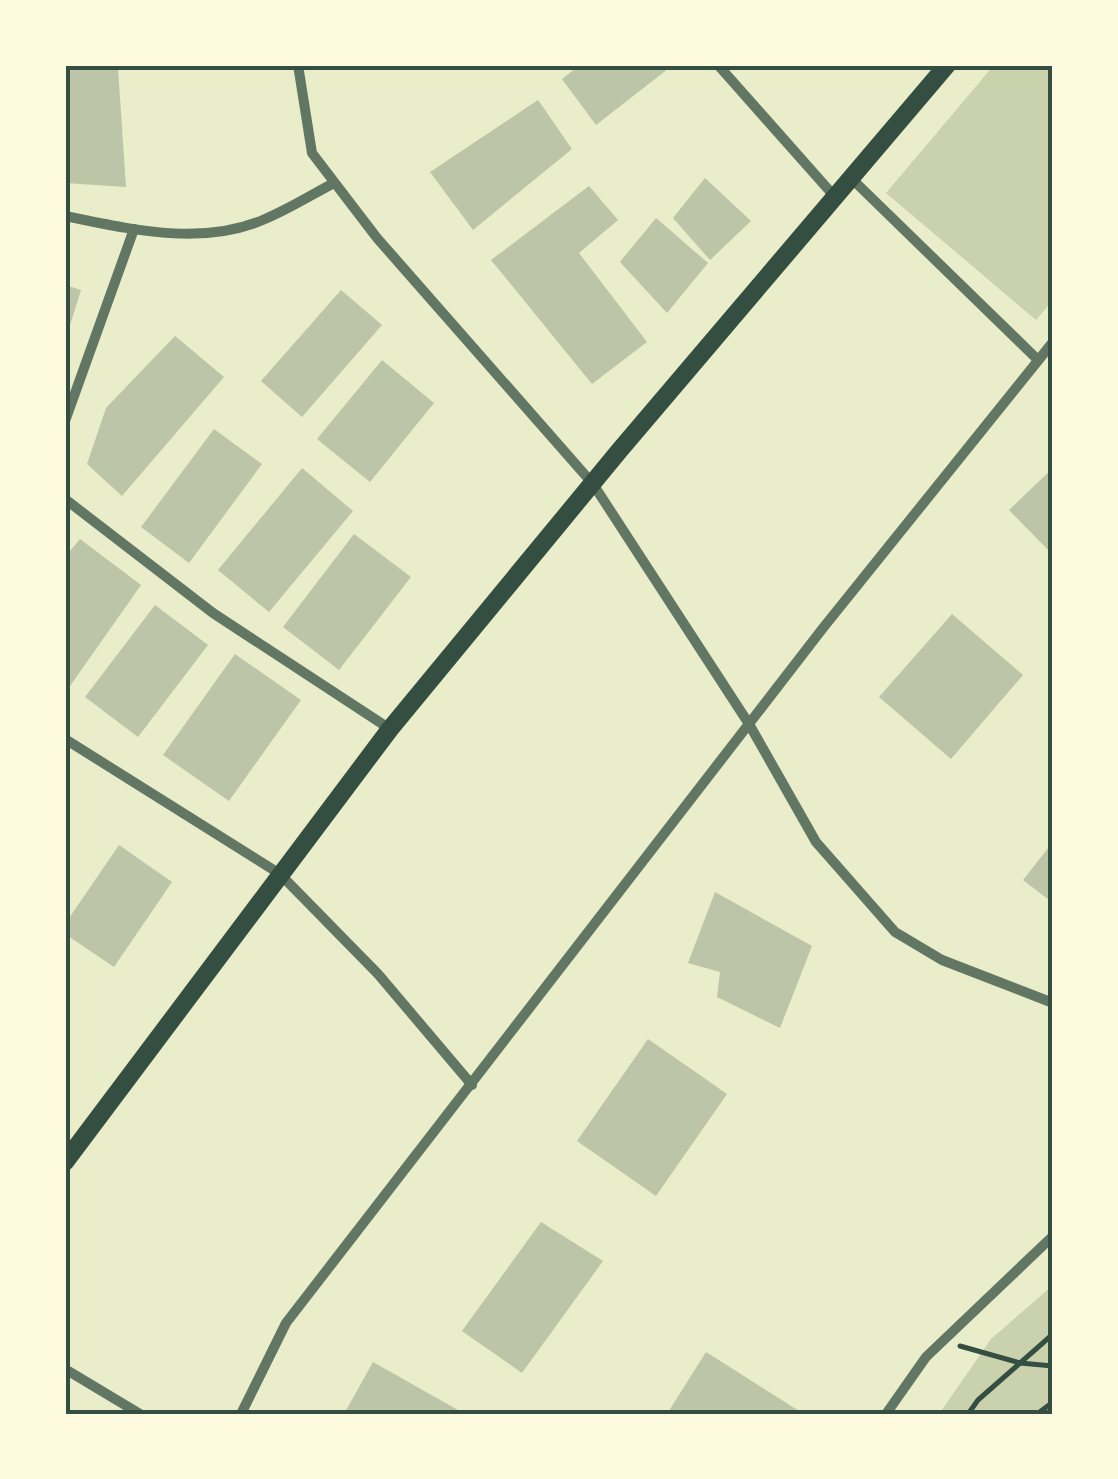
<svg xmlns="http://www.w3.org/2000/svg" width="1118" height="1479" font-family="'Source Sans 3',sans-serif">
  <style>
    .green { fill: #cad2ad }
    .building { fill: #bcc5a7 }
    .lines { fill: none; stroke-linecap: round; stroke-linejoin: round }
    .path { stroke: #344e41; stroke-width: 5 }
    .minor { stroke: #617663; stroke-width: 10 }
    .secondary { stroke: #344e41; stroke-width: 18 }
    .neatline { fill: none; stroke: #344e41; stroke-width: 4 }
  </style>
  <rect width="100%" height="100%" fill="#e9edc9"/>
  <!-- green -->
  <g class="green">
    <polygon points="994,65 1053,65 1053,300 1036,320 886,193"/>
    <polygon points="1053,1285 1053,1414 939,1414 991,1339"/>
  </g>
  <!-- building -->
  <g class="building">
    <polygon points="580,65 673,65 596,125 562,79"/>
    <polygon points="65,66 118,68 126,187 65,183"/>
    <polygon points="538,100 572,149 473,230 430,172"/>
    <polygon points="705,178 751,221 710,260 673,218"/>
    <polygon points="589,186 618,220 579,253 647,342 592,384 491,260"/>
    <polygon points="656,218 708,263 667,313 620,262"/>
    <polygon points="65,285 81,290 66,338 65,338"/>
    <polygon points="341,290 382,325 302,417 261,381"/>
    <polygon points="175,336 224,377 122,496 87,464 106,408"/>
    <polygon points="382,360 434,403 370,482 317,439"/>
    <polygon points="214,429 262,464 189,563 141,527"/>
    <polygon points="302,468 353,511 269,612 218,570"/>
    <polygon points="1053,468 1053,555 1009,510"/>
    <polygon points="354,534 411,577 339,670 283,627"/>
    <polygon points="80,539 141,585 70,686 65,682 65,557"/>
    <polygon points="155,605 208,645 138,737 85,697"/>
    <polygon points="952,614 1023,675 951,759 879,697"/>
    <polygon points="235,654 301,700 229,801 163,755"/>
    <polygon points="1053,842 1053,903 1023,880"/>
    <polygon points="119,845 172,882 114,967 65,934 65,924"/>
    <polygon points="715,892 812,946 780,1028 717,997 720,972 688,963"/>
    <polygon points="648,1039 727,1094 656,1196 577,1141"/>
    <polygon points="541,1222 603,1261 522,1373 462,1331"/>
    <polygon points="706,1352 799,1411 797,1414 667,1414"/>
    <polygon points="373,1362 465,1414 344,1414"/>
  </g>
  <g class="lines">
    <!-- path -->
    <g class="path">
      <polyline points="960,1346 1020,1363 1053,1366"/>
      <polyline points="968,1414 978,1400 1053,1334"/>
      <polyline points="1037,1414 1053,1402"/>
    </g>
    <!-- minor -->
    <g class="minor">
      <polyline points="298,65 312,153 377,238 593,484 749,724 816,842 895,932 942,960 1053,1003"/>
      <polyline points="718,65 835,197"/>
      <polyline points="851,178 1038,360"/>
      <path d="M 65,216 C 130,229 202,247 265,219 C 289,209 311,195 334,183"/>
      <polyline points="65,421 134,229"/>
      <polyline points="65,499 213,613 390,729"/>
      <polyline points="65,739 280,874 378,974 472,1085"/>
      <polyline points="65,1369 140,1414"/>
      <polyline points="241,1414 286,1323 823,628 1053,342"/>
      <polyline points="886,1414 926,1357 1053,1236"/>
    </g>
    <!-- secondary -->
    <polyline class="secondary" points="65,1162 390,729 619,451 947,65"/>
  </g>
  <!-- border -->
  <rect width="1118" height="1479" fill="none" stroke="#fefae0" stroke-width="135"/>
  <rect x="68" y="68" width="982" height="1344" class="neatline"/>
</svg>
